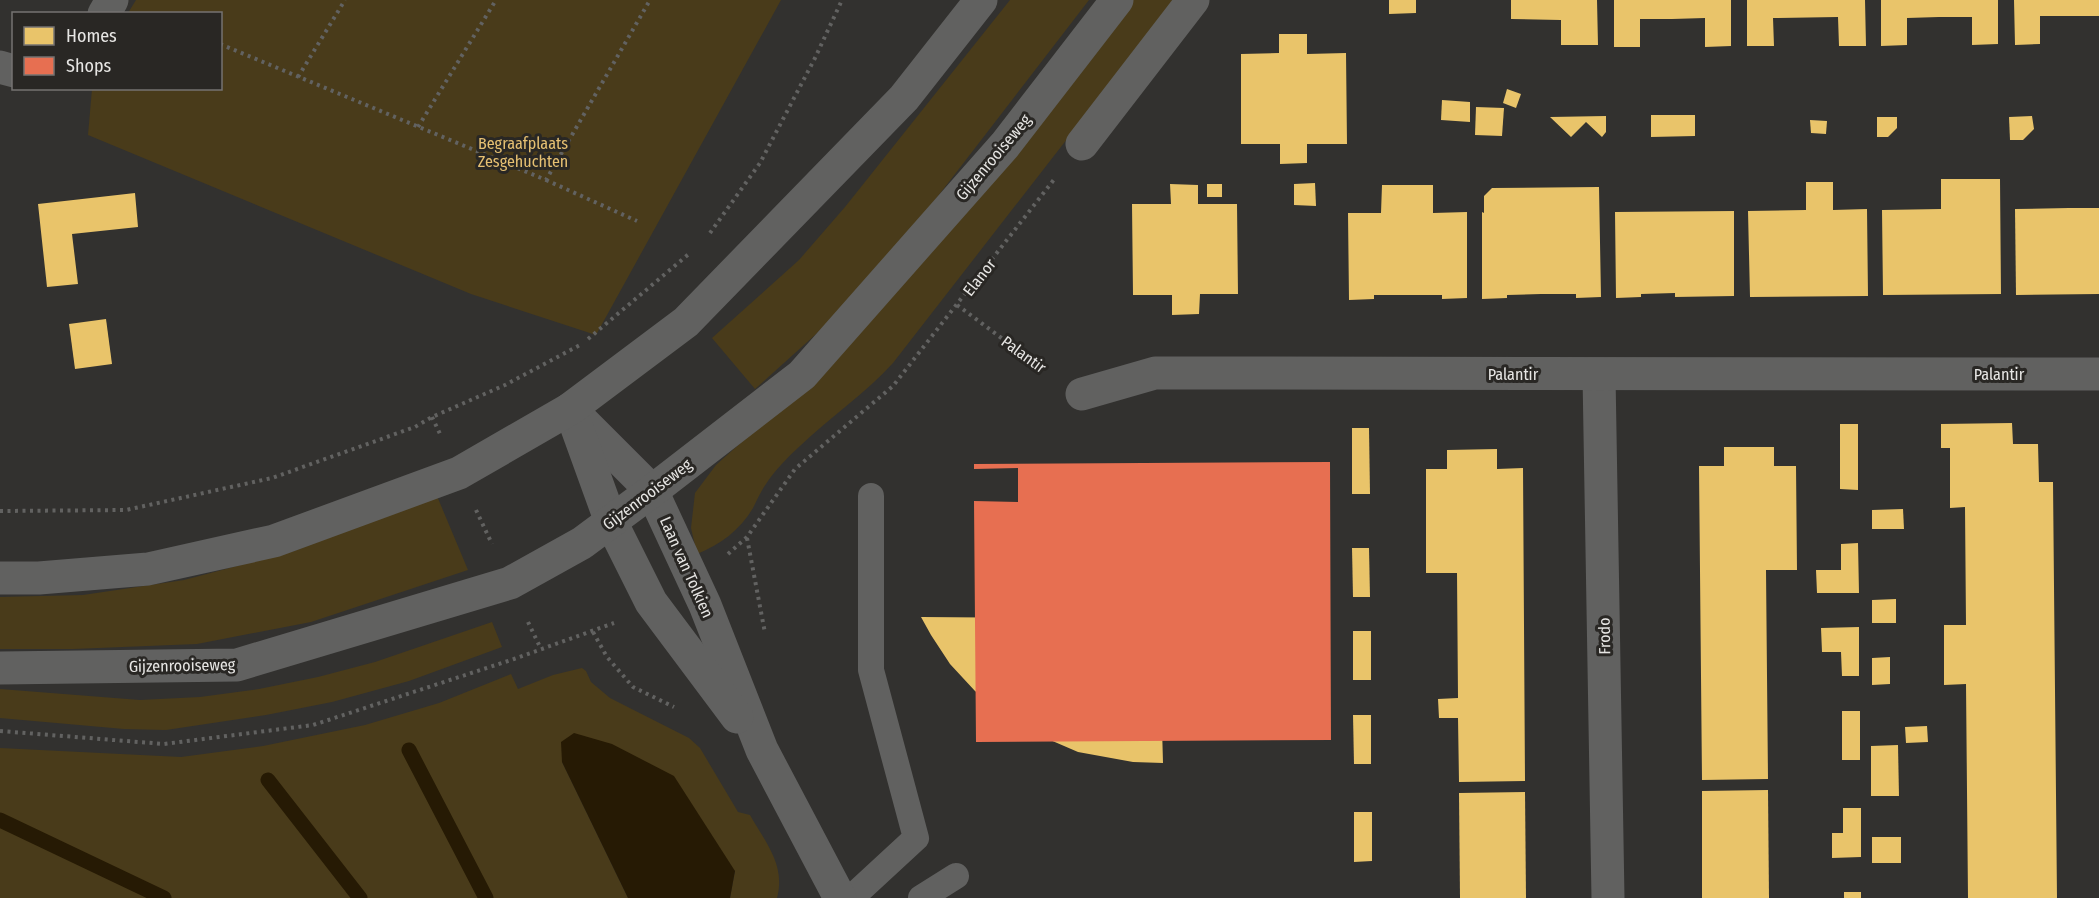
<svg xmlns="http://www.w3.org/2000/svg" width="2099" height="898" font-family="'Fira Sans Condensed',sans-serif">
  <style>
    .green { fill: #493b1a }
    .water { fill: #261a04 }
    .homes { fill: #e9c46a }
    .shops { fill: #e76f51 }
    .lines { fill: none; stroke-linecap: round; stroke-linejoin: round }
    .stream { stroke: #261a04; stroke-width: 15 }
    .path { stroke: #626261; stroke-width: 4; stroke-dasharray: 3 4.5; stroke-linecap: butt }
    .service { stroke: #616160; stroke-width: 26 }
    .minor { stroke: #616160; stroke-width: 33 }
    .secondary { stroke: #616160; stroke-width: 33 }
    .labels { text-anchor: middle; stroke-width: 6; stroke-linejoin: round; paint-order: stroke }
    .park-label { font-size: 16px; fill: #e6c072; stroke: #292724 }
    .street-label { font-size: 16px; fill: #e7e6e4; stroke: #292724 }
  </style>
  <rect width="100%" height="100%" fill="#32312f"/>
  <!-- green -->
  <g class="green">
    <polygon points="136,0 781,0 596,335 471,294 88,135 92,89 220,88 220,14 128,13"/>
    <polygon points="1010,0 1089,0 918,222 865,285 815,335 755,389 712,338 799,260 845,207"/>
    <path d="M 1127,0 L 1175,0 L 893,363 C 865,394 830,417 800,446 C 788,457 775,470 766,484 C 761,491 757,500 753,508 C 740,530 720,545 697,554 L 691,528 L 695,493 L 716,465 L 812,379 Z"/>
    <polygon points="437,496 468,570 311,622 197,644 73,649 0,649 0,597 83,595 184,580 294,551"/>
    <polygon points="492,622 502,647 409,681 332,702 266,715 166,730 124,729 0,718 0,689 140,700 200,697 259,689 318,677 375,662"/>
    <path d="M 582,668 L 586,671 L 591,682 L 610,698 L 689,738 L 700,748 L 738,812 L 750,815 C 765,842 786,865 777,898 L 730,898 L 735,871 L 562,762 L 628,898 L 0,898 L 0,748 L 181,757 L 263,746 L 365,725 L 439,703 L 511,674 L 518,689 L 553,675 Z"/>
  </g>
  <!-- water -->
  <polygon class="water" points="574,733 612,744 674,776 735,871 730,898 628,898 562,762 561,742"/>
  <!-- homes -->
  <g class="homes">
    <polygon points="1389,0 1416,0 1416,13 1389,14"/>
    <polygon points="1511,0 1597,0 1598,45 1561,45 1561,20 1511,19"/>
    <polygon points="1614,0 1731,0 1731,46 1705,47 1705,18 1672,19 1640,19 1640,47 1614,47"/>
    <polygon points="1747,0 1865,0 1866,46 1839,46 1838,17 1773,18 1774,46 1747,46"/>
    <polygon points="1881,0 1998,0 1998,44 1972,45 1972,17 1939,17 1907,18 1907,45 1881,46"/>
    <polygon points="2014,0 2099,0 2099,16 2040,16 2040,44 2015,45"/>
    <polygon points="1279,34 1307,34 1307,54 1346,53 1347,144 1307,144 1307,163 1280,164 1280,144 1241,144 1241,54 1279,53"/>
    <polygon points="1507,89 1521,94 1516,108 1503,103"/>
    <polygon points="1442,100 1470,102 1470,122 1441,120"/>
    <polygon points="1476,107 1504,108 1502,136 1475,135"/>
    <polygon points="1651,115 1695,115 1695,136 1651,137"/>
    <polygon points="1606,116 1606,132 1602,137 1586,122 1571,137 1550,117"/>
    <polygon points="2032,116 2034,129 2023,140 2010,140 2009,117"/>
    <polygon points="1877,117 1897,117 1897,128 1888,137 1877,137"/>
    <polygon points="1810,120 1827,121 1826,134 1811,133"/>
    <polygon points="1941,179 2000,179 2001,294 1883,295 1882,210 1941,209"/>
    <polygon points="1806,182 1833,182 1833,210 1867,209 1868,296 1750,297 1748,211 1806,210"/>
    <polygon points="1315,183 1316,206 1294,205 1294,184"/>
    <polygon points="1170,184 1198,185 1198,204 1237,204 1238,294 1200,294 1199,314 1172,315 1172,295 1133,295 1132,204 1171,204"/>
    <rect x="1207" y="184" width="15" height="13"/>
    <polygon points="1382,185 1433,185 1433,213 1467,212 1467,298 1442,299 1442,295 1374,295 1374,299 1349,300 1348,213 1381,213"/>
    <polygon points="1599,187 1601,297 1576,298 1576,294 1541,294 1507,295 1507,298 1482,299 1482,212 1484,213 1484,196 1492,188"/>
    <polygon points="135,193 138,227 72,234 78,284 47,287 38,204"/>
    <polygon points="2069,208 2099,208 2099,294 2016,295 2015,209"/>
    <polygon points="1734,211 1734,296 1675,297 1675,293 1641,294 1641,297 1616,298 1615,212"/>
    <polygon points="106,319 112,364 75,369 69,324"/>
    <polygon points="2012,423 2013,444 2038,444 2039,482 2053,482 2057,898 1968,898 1966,684 1944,685 1944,625 1966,625 1965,507 1950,508 1950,448 1941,448 1941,424"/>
    <polygon points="1840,424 1858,424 1858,490 1840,489"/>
    <polygon points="1352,428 1369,428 1370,494 1352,494"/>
    <polygon points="1724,447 1774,447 1774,466 1796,466 1797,570 1766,570 1768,779 1702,780 1699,466 1724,466"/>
    <polygon points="1497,449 1497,469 1523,468 1525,781 1459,782 1458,718 1439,718 1438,699 1458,698 1457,573 1426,573 1426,469 1447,469 1447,450"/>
    <polygon points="1903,509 1904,529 1872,529 1872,510"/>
    <polygon points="1858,543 1859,593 1817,593 1816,570 1841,570 1841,544"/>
    <polygon points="1352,548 1369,548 1370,597 1353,597"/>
    <polygon points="1896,599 1896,623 1872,623 1872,600"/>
    <polygon points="1065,607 1101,608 1102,620 1159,619 1163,763 1133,762 1078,752 1027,730 975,691 950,664 931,635 921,617 1066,618"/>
    <polygon points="1859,627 1859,676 1842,676 1841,652 1822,652 1821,628"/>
    <rect x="1353" y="631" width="18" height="49"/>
    <polygon points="1890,657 1890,684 1872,685 1872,658"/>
    <rect x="1842" y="711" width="18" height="49"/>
    <polygon points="1353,715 1371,715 1371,764 1354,764"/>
    <polygon points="1927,726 1928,742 1906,743 1905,727"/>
    <polygon points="1898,745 1899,796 1871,796 1871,746"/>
    <polygon points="1768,790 1769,898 1702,898 1702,791"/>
    <polygon points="1525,792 1526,898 1460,898 1459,793"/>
    <polygon points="1843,808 1861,808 1861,857 1832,858 1832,833 1843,833"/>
    <polygon points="1354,812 1372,812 1372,861 1354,862"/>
    <rect x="1872" y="837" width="29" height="26"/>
    <rect x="1844" y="892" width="17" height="6"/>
  </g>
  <!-- shops -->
  <polygon class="shops" points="1330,462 1331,740 976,742 974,501 1018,502 1018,468 974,469 974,464"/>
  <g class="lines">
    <!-- stream -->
    <g class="stream">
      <polyline points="409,750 486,898"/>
      <polyline points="268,780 360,898"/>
      <polyline points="0,820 164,898"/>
    </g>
    <!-- path -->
    <g class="path">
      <polyline points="220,44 546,180 650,0"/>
      <polyline points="298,77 345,0"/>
      <polyline points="418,127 496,0"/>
      <polyline points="546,180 637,221"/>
      <polyline points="710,233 760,163 815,58 842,0"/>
      <polyline points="957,305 1046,371"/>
      <polyline points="588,339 690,253"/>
      <polyline points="432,417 441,436"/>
      <polyline points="476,510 492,544"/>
      <polyline points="0,511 126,510 272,478 415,427 432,417 505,385 580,345"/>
      <polyline points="747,538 765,633"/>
      <polyline points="728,554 747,537 795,469 893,386 1056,177"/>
      <polyline points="528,622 541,649"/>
      <polyline points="593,632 607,657 633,687 674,707"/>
      <polyline points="0,731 164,744 313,725 514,659 614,623"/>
    </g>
    <!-- service -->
    <g class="service">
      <polyline points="851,898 916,838 871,670 871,496"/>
      <polyline points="921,898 956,876"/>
    </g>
    <!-- minor -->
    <g class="minor">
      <polyline points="104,14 112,0"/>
      <polyline points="0,67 14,71"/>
      <polyline points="1082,144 1193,0"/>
      <polyline points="1599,375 1608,898"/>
      <polyline points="1082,394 1155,373 2099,374"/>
      <polyline points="570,409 652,491 705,605 762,750 840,898"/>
      <polyline points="573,417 611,522 651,602 737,717"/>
    </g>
    <!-- secondary -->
    <g class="secondary">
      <polyline points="0,578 39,578 148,569 274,541 459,473 570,409 686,322 904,98 981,0"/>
      <polyline points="0,668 237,665 510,583 582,543 652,491 802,375 1005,145 1117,0"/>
    </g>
  </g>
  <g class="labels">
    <!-- park labels -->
    <g class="park-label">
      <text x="523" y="149">Begraafplaats<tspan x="523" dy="18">Zesgehuchten</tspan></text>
    </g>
    <!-- street labels -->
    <g class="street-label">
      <text transform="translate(993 157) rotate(-50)" y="6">Gijzenrooiseweg</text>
      <text transform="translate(979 277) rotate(-52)" y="6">Elanor</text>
      <text transform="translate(1024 354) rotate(36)" y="6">Palantir</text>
      <text x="1513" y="380">Palantir</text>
      <text x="1999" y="380">Palantir</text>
      <text transform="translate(647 494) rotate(-37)" y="6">Gijzenrooiseweg</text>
      <text transform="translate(687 567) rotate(66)" y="6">Laan van Tolkien</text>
      <text transform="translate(1604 636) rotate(-91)" y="6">Frodo</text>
      <text transform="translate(182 665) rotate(-1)" y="6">Gijzenrooiseweg</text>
    </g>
  </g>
  <!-- legend -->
  <rect x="12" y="12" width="210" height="78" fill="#292724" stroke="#757371" stroke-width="1.5"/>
  <rect x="24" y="27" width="30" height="18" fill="#e9c46a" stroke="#757371" stroke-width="1.5"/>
  <text x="66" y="42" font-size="18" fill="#e7e6e4">Homes</text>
  <rect x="24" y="57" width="30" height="18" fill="#e76f51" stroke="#757371" stroke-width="1.5"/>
  <text x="66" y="72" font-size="18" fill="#e7e6e4">Shops</text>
</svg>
